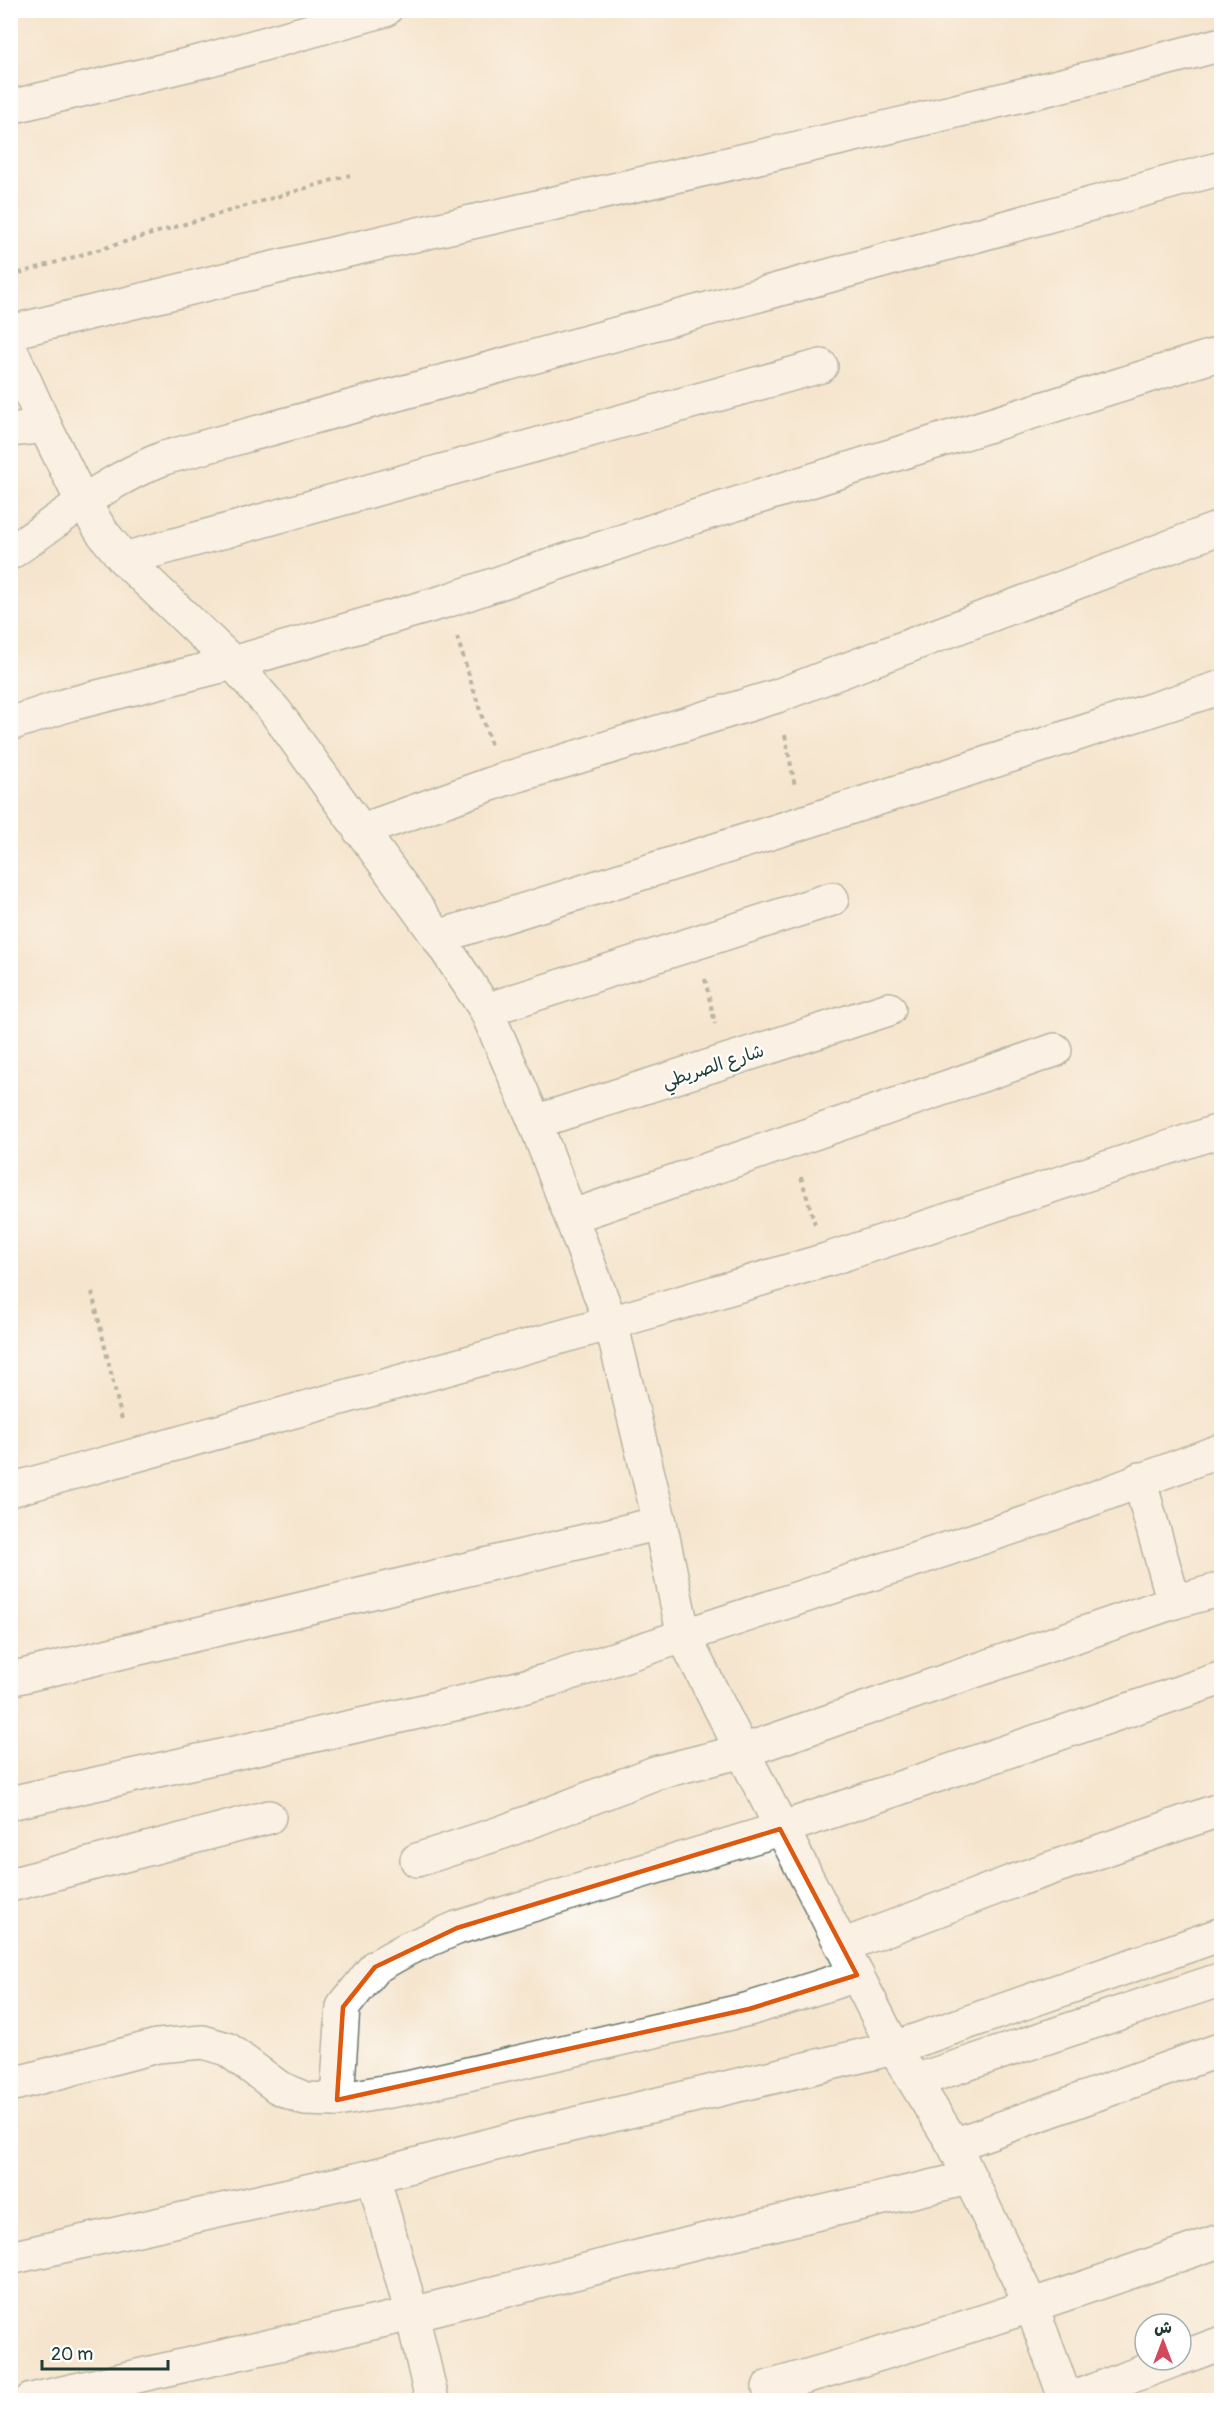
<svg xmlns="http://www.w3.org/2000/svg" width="1232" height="2411" font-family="Pangolin,'Playpen Sans Arabic',sans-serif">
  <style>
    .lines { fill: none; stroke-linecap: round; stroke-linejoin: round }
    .minor-casing { stroke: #6a786a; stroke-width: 36 }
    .path { stroke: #6a786a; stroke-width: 4; stroke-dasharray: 4.5 4.5; stroke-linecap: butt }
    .minor { stroke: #fff; stroke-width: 33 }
    .marked { fill: none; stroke: #de580e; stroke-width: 4.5; stroke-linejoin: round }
    .labels { text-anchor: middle; stroke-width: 4.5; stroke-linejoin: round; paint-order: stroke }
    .street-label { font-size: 18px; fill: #1f3d34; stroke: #fff }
  </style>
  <rect width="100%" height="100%" fill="#fff"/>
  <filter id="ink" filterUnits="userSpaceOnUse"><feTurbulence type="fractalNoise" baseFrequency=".0167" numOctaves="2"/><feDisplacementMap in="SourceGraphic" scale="12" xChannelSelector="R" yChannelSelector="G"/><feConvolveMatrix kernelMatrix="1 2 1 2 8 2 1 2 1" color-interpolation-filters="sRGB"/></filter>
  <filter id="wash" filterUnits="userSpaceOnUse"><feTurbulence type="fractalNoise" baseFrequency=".008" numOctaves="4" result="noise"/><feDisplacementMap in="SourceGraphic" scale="24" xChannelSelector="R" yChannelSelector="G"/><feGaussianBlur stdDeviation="1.35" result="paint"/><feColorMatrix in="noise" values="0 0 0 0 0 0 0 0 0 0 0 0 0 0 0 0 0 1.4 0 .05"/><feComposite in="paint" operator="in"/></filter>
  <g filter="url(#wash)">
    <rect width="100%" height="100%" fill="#f5e5ce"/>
  </g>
  <g filter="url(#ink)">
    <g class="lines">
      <!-- minor casing -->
      <g class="minor-casing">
        <g id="minor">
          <polyline points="10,107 203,61 385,10"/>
          <path d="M 10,332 C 132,303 253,272 375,244 C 658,179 941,119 1222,44"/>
          <polyline points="10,348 45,426 82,501 102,532 124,559 233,663 275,711 438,937 486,1010 535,1122 611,1323 660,1523 684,1637 894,2048 954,2145 1032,2307 1066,2400"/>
          <polyline points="10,430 45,426"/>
          <path d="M 10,553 C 64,517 102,483 164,458 L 1222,168"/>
          <polyline points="124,559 821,366"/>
          <polyline points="10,724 70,704 233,663 446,601 694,517 1222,353"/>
          <polyline points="360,831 502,780 777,696 1222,527"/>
          <polyline points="438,937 802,823 1222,687"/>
          <polyline points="486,1010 832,899"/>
          <polyline points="535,1122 889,1009"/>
          <polyline points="573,1216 1055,1050"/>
          <polyline points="1139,1479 1174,1602"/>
          <polyline points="10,1490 611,1323 826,1260 1222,1130"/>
          <polyline points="10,1679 660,1523"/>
          <polyline points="10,1803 468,1701 553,1679 1041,1518 1222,1450"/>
          <polyline points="417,1860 503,1832 655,1773 743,1751 1174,1602 1222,1589"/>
          <polyline points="10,1885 269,1817"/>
          <polyline points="842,1946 1014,1881 1222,1809"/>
          <polyline points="915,2081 1222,1979"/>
          <polyline points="10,2085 157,2046 203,2042 227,2049 278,2087 305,2099 337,2100 407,2088 749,2009 857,1975"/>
          <polyline points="337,2100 343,2007 375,1967 407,1949 457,1928 780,1829 1222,1678"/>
          <polyline points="954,2145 1222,2049"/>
          <polyline points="373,2176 412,2314 432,2400"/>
          <polyline points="10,2258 373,2176 525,2136 894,2048 1222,1934"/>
          <polyline points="1181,2358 1222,2343"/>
          <path d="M 769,2387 C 922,2344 1072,2293 1222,2240"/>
          <polyline points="31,2400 412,2314 721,2236 969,2178"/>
          <polyline points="1068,2400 1175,2360"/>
        </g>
      </g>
      <!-- path -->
      <g class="path">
        <polyline points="10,276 350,175"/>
        <polyline points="457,637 491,745"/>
        <polyline points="785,735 795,786"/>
        <polyline points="705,979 715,1024"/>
        <polyline points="801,1177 815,1224"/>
        <polyline points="92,1292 122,1420"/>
      </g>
      <!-- minor -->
      <use href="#minor" class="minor"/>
    </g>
  </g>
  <!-- marked area -->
  <path d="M0 0H1232V2411H0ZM 780,1829 L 857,1975 L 749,2009 L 337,2100 L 343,2007 L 375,1967 L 457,1928 Z" fill="#f5e5ce" fill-opacity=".55" fill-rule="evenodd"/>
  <path class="marked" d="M 780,1829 L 857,1975 L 749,2009 L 337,2100 L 343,2007 L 375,1967 L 457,1928 Z"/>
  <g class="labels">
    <!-- street labels -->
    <g class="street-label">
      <text transform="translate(713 1066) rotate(-18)" y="6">شارع الصريطي</text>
    </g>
  </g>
  <!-- margin -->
  <rect width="1232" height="2411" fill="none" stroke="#fff" stroke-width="36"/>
  <!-- north arrow -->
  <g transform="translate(1163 2342)"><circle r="28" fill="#ffffff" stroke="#a5b1ae" stroke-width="1.5"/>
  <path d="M0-4.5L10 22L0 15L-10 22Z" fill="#d1495b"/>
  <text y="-9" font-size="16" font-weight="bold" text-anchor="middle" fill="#1f3d34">ش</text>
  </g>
  <!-- scale -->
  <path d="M42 2360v9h126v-9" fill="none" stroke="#1f3d34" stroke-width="3"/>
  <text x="51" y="2360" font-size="18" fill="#1f3d34" stroke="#ffffff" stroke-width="4.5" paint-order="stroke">20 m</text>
</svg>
